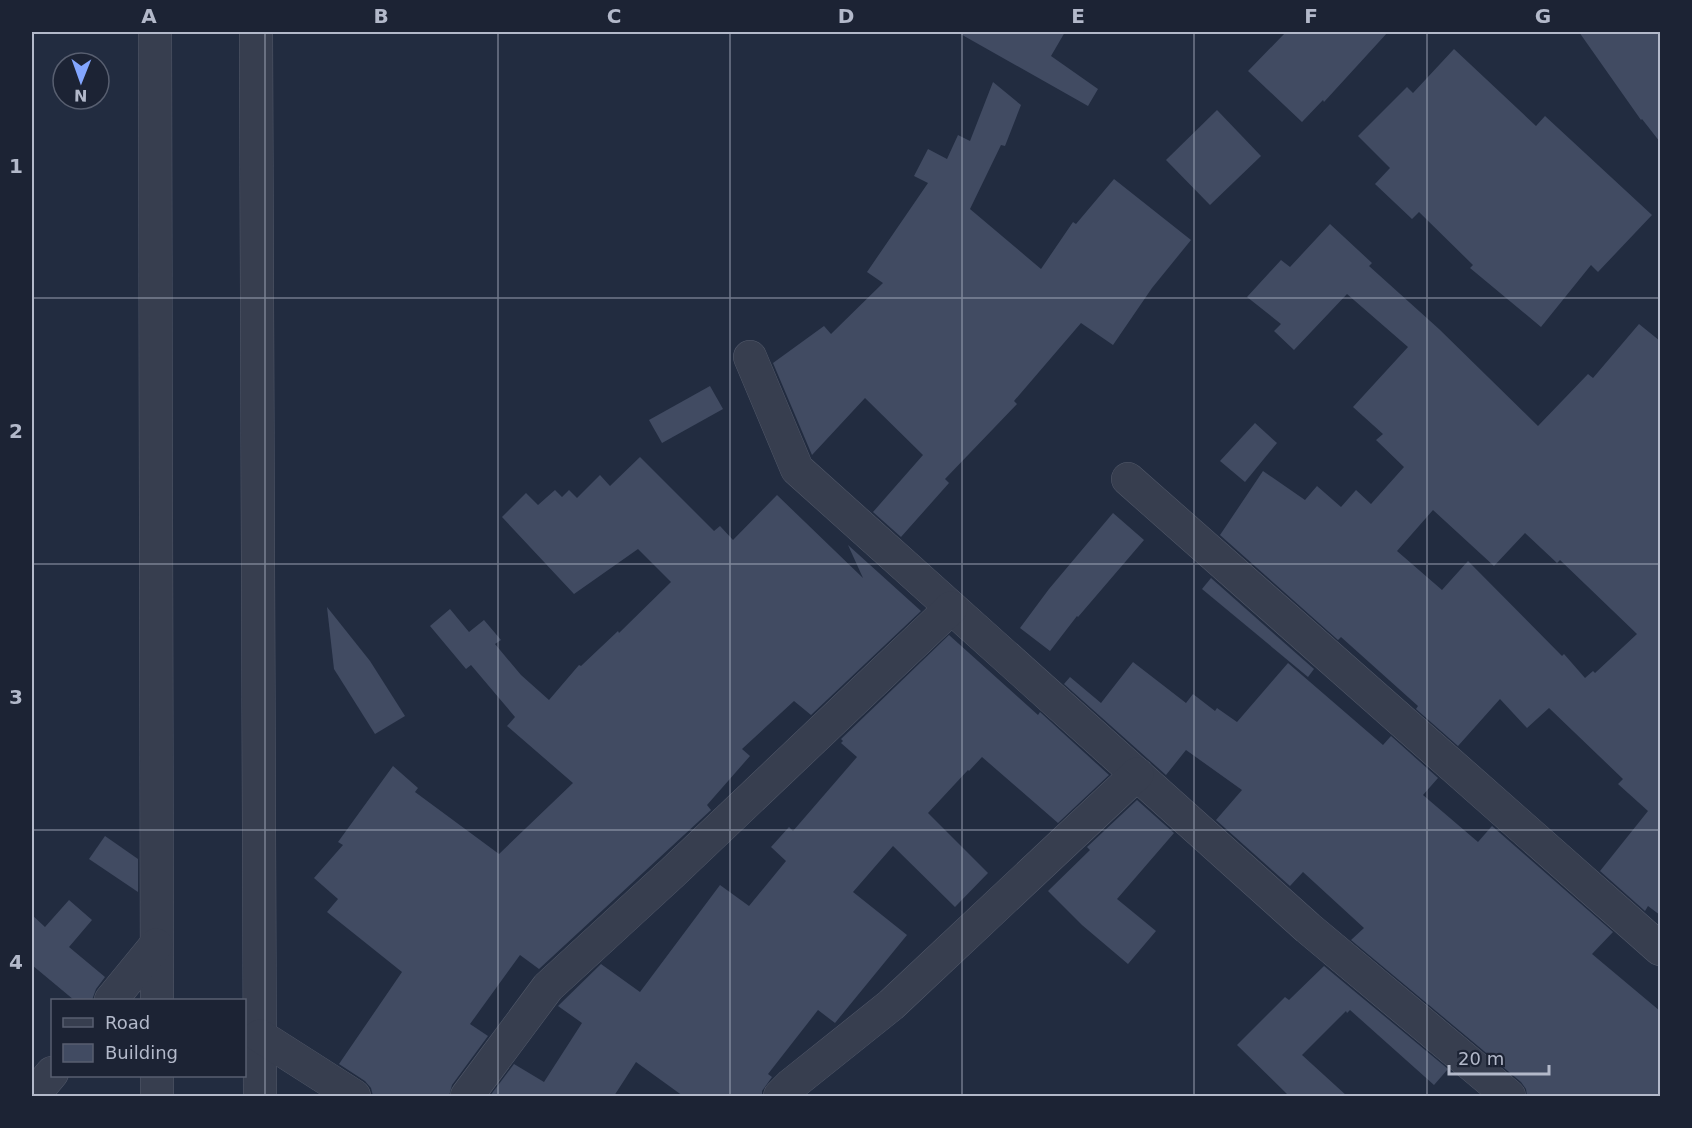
<svg xmlns="http://www.w3.org/2000/svg" width="1692" height="1128" font-family="'DejaVu Sans',sans-serif">
  <style>
    .building { fill: #414b62; fill-rule: evenodd }
    .lines { fill: none; stroke-linecap: round; stroke-linejoin: round }
    .minor-casing { stroke: #52596a; stroke-width: 34 }
    .minor { stroke: #373e4f; stroke-width: 33 }
    .grid { fill: none; stroke: #b3b9ca; stroke-width: 1.5; stroke-opacity: 0.55 }
    .neatline { fill: none; stroke: #b3b9ca; stroke-width: 2 }
    .grid-label { font-size: 20px; text-anchor: middle; font-weight: bold; fill: #b3b9ca }
  </style>
  <rect width="100%" height="100%" fill="#222c40"/>
  <!-- building -->
  <g class="building">
    <polygon points="957,32 1065,32 1051,56 1098,89 1088,106"/>
    <polygon points="1286,32 1388,32 1324,102 1323,100 1302,122 1248,71"/>
    <polygon points="1579,32 1660,32 1660,142 1642,119 1641,120"/>
    <polygon points="1454,49 1536,126 1545,116 1652,215 1598,272 1591,265 1541,327 1470,268 1473,265 1419,212 1412,219 1375,184 1390,168 1358,136 1407,87 1413,93"/>
    <polygon points="993,82 1021,105 1005,146 1001,145 970,209 1041,269 1073,222 1076,224 1114,179 1191,240 1152,288 1113,345 1081,323 1014,401 1017,404 945,479 949,483 901,537 873,512 923,455 865,398 812,455 773,363 824,326 831,334 883,283 867,272 928,183 914,176 928,149 947,159 958,135 970,141"/>
    <polygon points="1217,110 1261,156 1210,205 1166,160"/>
    <path d="M 1330,224 L 1372,263 L 1369,266 L 1439,329 L 1538,426 L 1588,374 L 1593,378 L 1639,324 L 1660,341 L 1660,915 L 1648,906 L 1645,911 L 1600,871 L 1648,811 L 1618,784 L 1623,779 L 1549,708 L 1527,728 L 1500,699 L 1458,746 L 1416,709 L 1418,706 L 1341,637 L 1338,640 L 1220,535 L 1263,471 L 1305,500 L 1317,486 L 1341,507 L 1356,490 L 1371,504 L 1404,467 L 1376,440 L 1383,434 L 1353,407 L 1408,347 L 1347,294 L 1294,350 L 1274,331 L 1281,324 L 1247,297 L 1281,260 L 1290,267 ZM 1433,510 L 1494,566 L 1525,533 L 1557,563 L 1560,560 L 1637,634 L 1595,673 L 1593,671 L 1585,678 L 1564,654 L 1562,656 L 1468,561 L 1442,590 L 1397,551 Z"/>
    <polygon points="710,386 723,409 662,443 649,420"/>
    <polygon points="1255,423 1277,443 1245,482 1220,461"/>
    <polygon points="640,457 714,531 720,526 733,540 777,495 863,578 848,545 921,611 811,715 794,701 742,749 750,756 707,805 711,810 539,969 520,955 470,1024 488,1036 452,1085 449,1096 373,1096 371,1088 365,1081 339,1064 402,972 327,912 338,899 314,878 343,845 338,842 393,766 418,788 415,792 499,854 573,783 507,726 515,717 471,665 466,669 430,626 450,609 469,632 484,620 501,640 495,644 521,675 549,700 579,665 581,666 618,631 619,633 671,582 638,549 574,594 502,517 526,493 538,505 555,490 562,497 569,490 577,498 600,475 610,486"/>
    <polygon points="1113,513 1144,540 1078,617 1077,616 1050,651 1020,628 1049,589"/>
    <polygon points="1211,578 1314,669 1308,677 1202,589"/>
    <polygon points="327,607 370,661 405,716 375,734 334,669"/>
    <polygon points="949,635 1038,715 1040,712 1109,775 1058,823 982,757 969,771 968,770 928,813 988,873 955,907 893,846 853,892 907,935 835,1023 818,1010 768,1074 772,1077 762,1091 762,1096 683,1096 636,1062 614,1096 490,1096 514,1064 544,1082 582,1023 558,1006 601,964 640,992 720,885 749,906 786,861 771,847 789,827 793,831 857,757 841,743 843,741 841,739"/>
    <polygon points="1133,662 1186,703 1193,694 1215,711 1217,708 1237,722 1288,663 1383,745 1391,736 1438,778 1423,795 1478,842 1492,826 1613,932 1592,954 1660,1011 1660,1096 1527,1096 1526,1089 1521,1082 1351,940 1364,928 1303,872 1290,886 1216,820 1242,790 1186,750 1166,775 1064,684 1070,677 1101,703"/>
    <polygon points="1137,800 1174,833 1117,899 1156,931 1128,964 1082,925 1048,891 1090,850 1087,847"/>
    <polygon points="105,836 138,859 138,892 89,859"/>
    <polygon points="69,900 92,920 69,947 105,977 96,989 92,1000 74,1000 32,965 32,915 45,927"/>
    <polygon points="1324,966 1448,1069 1434,1085 1350,1010 1347,1013 1346,1011 1302,1055 1347,1096 1289,1096 1237,1045 1285,997 1289,1000"/>
  </g>
  <g class="lines">
    <!-- minor casing -->
    <g class="minor-casing">
      <g id="minor">
        <polyline points="155,32 157,1000"/>
        <polyline points="256,32 260,1096"/>
        <polyline points="750,357 797,469 1308,928 1509,1096"/>
        <polyline points="1128,479 1660,949"/>
        <polyline points="111,1000 156,945"/>
        <polyline points="260,1036 354,1096"/>
        <polyline points="157,1076 157,1096"/>
        <polyline points="33,1096 52,1073"/>
        <polyline points="467,1096 548,987 671,874 951,608"/>
        <polyline points="780,1096 791,1085 891,1005 1137,774"/>
      </g>
    </g>
    <!-- minor -->
    <use href="#minor" class="minor"/>
  </g>
  <!-- grid -->
  <path class="grid" d="M 265,32 L 265,1096M 498,32 L 498,1096M 730,32 L 730,1096M 962,32 L 962,1096M 1194,32 L 1194,1096M 1427,32 L 1427,1096M 32,298 L 1660,298M 32,564 L 1660,564M 32,830 L 1660,830"/>
  <!-- border -->
  <rect width="1692" height="1128" fill="none" stroke="#1c2334" stroke-width="66"/>
  <!-- legend -->
  <rect x="51" y="999" width="195" height="78" fill="#1c2334" stroke="#585f70" stroke-width="1.5"/>
  <rect x="63" y="1018" width="30" height="9" fill="#373e4f" stroke="#585f70" stroke-width="1.5"/>
  <text x="105" y="1029" font-size="18" fill="#b3b9ca">Road</text>
  <rect x="63" y="1044" width="30" height="18" fill="#414b62" stroke="#585f70" stroke-width="1.5"/>
  <text x="105" y="1059" font-size="18" fill="#b3b9ca">Building</text>
  <!-- north arrow -->
  <g transform="translate(81 81) rotate(181)"><circle r="28" fill="#1c2334" stroke="#585f70" stroke-width="1.5"/>
  <path d="M0-4.5L10 22L0 15L-10 22Z" fill="#83a6ff"/>
  <text y="-9" font-size="16" font-weight="bold" text-anchor="middle" fill="#b3b9ca">N</text>
  </g>
  <!-- scale -->
  <path d="M1449 1065v9h100v-9" fill="none" stroke="#b3b9ca" stroke-width="3"/>
  <text x="1458" y="1065" font-size="18" fill="#b3b9ca" stroke="#1c2334" stroke-width="4.5" paint-order="stroke">20 m</text>
  <rect x="33" y="33" width="1626" height="1062" class="neatline"/>
  <g class="grid-label">
    <text x="149" y="23">A</text>
    <text x="381" y="23">B</text>
    <text x="614" y="23">C</text>
    <text x="846" y="23">D</text>
    <text x="1078" y="23">E</text>
    <text x="1311" y="23">F</text>
    <text x="1543" y="23">G</text>
    <text x="16" y="173">1</text>
    <text x="16" y="438">2</text>
    <text x="16" y="704">3</text>
    <text x="16" y="969">4</text>
  </g>
</svg>
